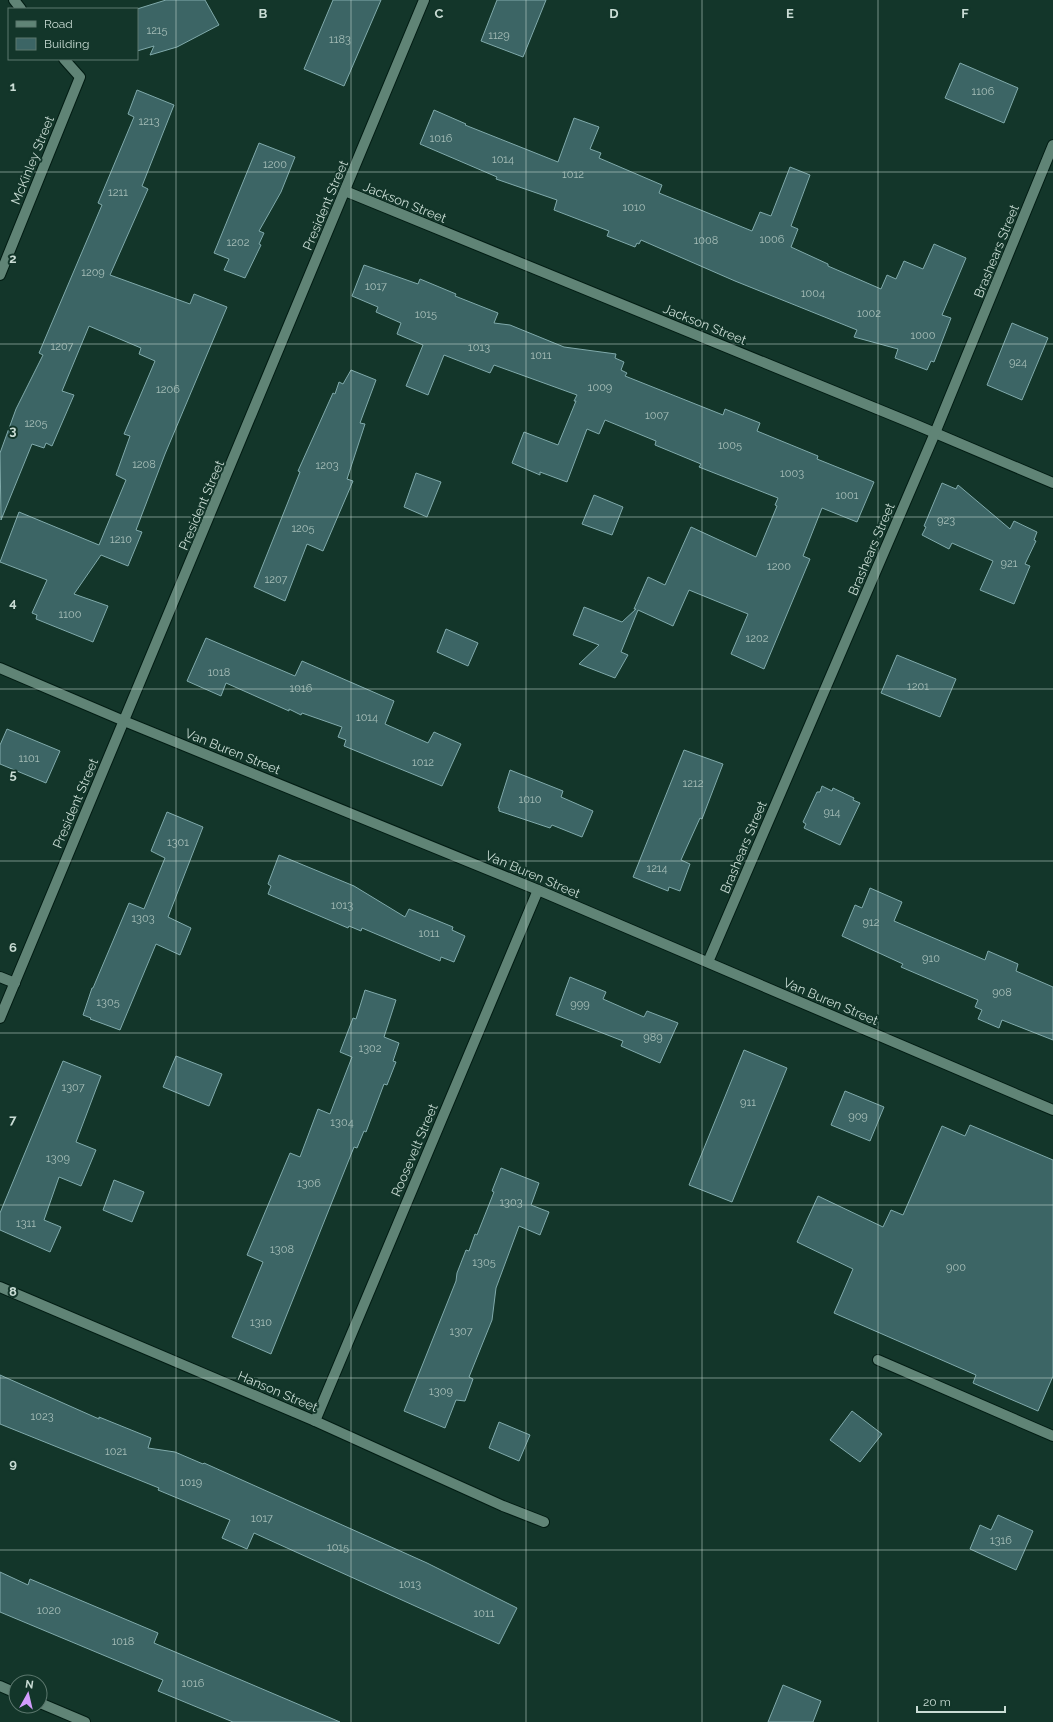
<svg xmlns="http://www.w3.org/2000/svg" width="1053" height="1722" font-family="Raleway,sans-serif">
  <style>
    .building { fill: #3c6565; stroke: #80aaab }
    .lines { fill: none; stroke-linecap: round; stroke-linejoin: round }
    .service-casing { stroke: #021c13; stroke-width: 12 }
    .minor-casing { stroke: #021c13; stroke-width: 12 }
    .tertiary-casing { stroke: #021c13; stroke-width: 12 }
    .service { stroke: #608476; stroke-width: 10 }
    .minor { stroke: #608476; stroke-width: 10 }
    .tertiary { stroke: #608476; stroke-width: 10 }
    .grid { fill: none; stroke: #c9dcd4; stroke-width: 1; stroke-opacity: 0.55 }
    .labels { text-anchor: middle; stroke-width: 4; stroke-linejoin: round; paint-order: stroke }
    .number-label { font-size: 11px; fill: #a6beb8 }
    .street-label { font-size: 13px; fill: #c9dcd4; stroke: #13362a }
    .grid-label { font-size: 13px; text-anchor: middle; font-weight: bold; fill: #c9dcd4; stroke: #13362a; stroke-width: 4; stroke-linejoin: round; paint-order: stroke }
  </style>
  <rect width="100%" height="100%" fill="#13362a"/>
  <!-- building -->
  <g class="building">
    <polygon points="166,0 205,0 219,25 177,47 150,55 154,46 137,51 137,9"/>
    <polygon points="333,0 381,0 344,86 304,69"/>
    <polygon points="497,0 546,0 523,57 481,41"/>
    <polygon points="960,63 1018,88 1004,123 945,98"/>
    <polygon points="137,90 174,105 142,186 148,189 110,275 190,304 194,294 227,307 165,454 136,530 142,532 128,566 101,555 74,594 108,606 93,642 36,619 37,615 32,613 47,580 0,562 19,512 99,545 126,480 116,475 130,436 124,434 155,361 139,354 141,348 89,326 62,391 74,395 52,446 46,443 44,448 32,444 1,520 0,453 16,409 43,355 39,353 102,205 98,203 134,117 128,114"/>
    <polygon points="434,110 466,124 465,125 558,162 574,118 599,127 590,149 601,153 599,158 662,185 659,193 752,231 760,212 771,216 790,167 810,175 791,226 798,229 791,247 828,264 828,266 881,289 887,275 896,279 904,261 923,269 934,244 966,258 942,315 951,318 934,362 931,361 927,370 895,358 898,349 854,337 857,330 735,281 641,240 639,244 637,243 635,247 607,236 609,231 554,210 557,200 496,179 497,177 420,144"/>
    <polygon points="259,143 295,157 281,192 259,231 264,233 259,244 261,245 245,278 224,270 229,259 214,253"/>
    <polygon points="364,265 418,284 420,279 456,294 455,296 498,313 494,323 510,325 564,347 616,354 615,358 624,362 621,370 627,373 625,376 723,415 725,409 760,423 757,431 818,456 817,459 874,482 857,522 822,508 803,556 810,559 764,669 731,654 748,614 689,590 673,626 638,610 621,652 628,655 615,678 579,664 599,645 573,635 584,607 622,622 636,609 634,609 648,577 665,585 691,527 756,557 777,506 775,505 778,498 699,467 701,464 655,445 656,441 605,420 599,434 587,429 567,482 540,472 540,475 512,463 524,432 558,445 576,401 574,401 577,395 494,365 490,373 444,355 428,395 406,386 423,345 397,334 401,323 376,312 378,307 352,296"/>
    <polygon points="1012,323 1048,338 1022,400 987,385"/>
    <polygon points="351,370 376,380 360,423 365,424 347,479 353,481 323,551 307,544 285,601 254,587 300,472 298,471 333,393 335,394 339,382 343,384"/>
    <polygon points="416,473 441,482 427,517 404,507"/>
    <polygon points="942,483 956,489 958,485 1010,529 1014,521 1037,532 1034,540 1036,541 1025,564 1030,566 1014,604 980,590 993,561 952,543 949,549 922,535 926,527 924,526"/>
    <polygon points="594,495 623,507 612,535 582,524"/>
    <polygon points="446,629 478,643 468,666 437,652"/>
    <polygon points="206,638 295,676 302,661 394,701 385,724 428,743 434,732 461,744 442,786 344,746 346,740 338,737 342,727 302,713 301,715 289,709 289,711 226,683 221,696 187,681"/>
    <polygon points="897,655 956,679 940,717 881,693"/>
    <polygon points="7,729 60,751 46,783 0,764 0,745"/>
    <polygon points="684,750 723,764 702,819 700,818 681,860 690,864 680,891 669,887 668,891 633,877"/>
    <polygon points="510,770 563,791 561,797 593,811 582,837 552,825 550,828 499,811 499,808 498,808"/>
    <polygon points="822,786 832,791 833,788 854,798 853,800 860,803 840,845 804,828 806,824 803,822 817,792 820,792"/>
    <polygon points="167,812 203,827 168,917 191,928 180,955 156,944 120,1030 90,1019 91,1018 83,1015 92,988 93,988 129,903 144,909 165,858 151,851"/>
    <polygon points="279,855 354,886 405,917 409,909 453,927 452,930 465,936 454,962 441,957 440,961 362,928 361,931 349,926 348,928 268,894 271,886 268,884"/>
    <polygon points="870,888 902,902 894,921 985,960 988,951 1018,964 1016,971 1053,987 1053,1040 1002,1020 999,1028 978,1019 982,1010 975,1007 978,1000 901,967 903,964 842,936 855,905 862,908"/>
    <polygon points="570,977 606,992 603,999 644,1017 647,1011 678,1023 660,1063 621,1046 623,1041 556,1015"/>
    <polygon points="365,990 396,1000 384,1037 399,1043 393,1061 396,1062 387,1085 384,1084 366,1132 364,1131 357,1148 354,1147 271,1354 232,1337 263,1262 247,1255 290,1153 300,1157 318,1109 330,1114 352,1057 340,1052 353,1018 356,1019"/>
    <polygon points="744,1050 787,1068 732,1202 689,1185"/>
    <polygon points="176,1056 222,1074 209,1106 163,1087"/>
    <polygon points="63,1061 101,1076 76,1142 96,1150 81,1186 59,1177 44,1220 61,1227 50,1252 0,1230 0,1213"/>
    <polygon points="845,1091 884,1107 870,1141 831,1125"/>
    <polygon points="970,1125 1053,1160 1053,1376 1038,1411 973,1383 976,1375 834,1313 853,1269 797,1242 818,1196 883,1227 891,1210 903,1215 942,1126 965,1136"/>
    <polygon points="501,1168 539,1183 531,1205 549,1212 540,1235 519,1226 496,1288 492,1320 469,1377 473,1379 465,1401 456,1400 445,1428 404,1411 456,1281 457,1273 466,1250 469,1251 475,1234 477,1235 494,1192 492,1191"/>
    <polygon points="114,1180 144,1192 132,1222 103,1210"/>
    <polygon points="0,1375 99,1419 99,1417 151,1438 148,1448 175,1452 203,1464 204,1463 427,1563 517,1608 499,1644 254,1533 247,1549 222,1538 230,1520 158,1490 159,1488 0,1424"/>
    <polygon points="852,1411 882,1434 860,1462 830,1440"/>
    <polygon points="499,1422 530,1435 519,1461 489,1448"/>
    <polygon points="998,1515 1033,1531 1016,1570 970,1549 980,1525 991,1530"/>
    <polygon points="0,1572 28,1585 30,1579 158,1633 154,1643 340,1722 233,1722 158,1691 163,1680 0,1612"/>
    <polygon points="783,1685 821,1701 813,1722 768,1722"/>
  </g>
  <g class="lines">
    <!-- service casing -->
    <g class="service-casing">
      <polyline id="service" points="878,1360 1053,1436"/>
    </g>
    <!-- minor casing -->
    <g class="minor-casing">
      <g id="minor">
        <polyline points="14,0 21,9"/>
        <polyline points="345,191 914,424 1053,483"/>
        <polyline points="0,275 80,77 64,59"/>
        <polyline points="0,668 124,721 538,890 1053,1110"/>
        <polyline points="708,962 935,433 1053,145"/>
        <polyline points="0,977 15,983"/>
        <polyline points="0,1018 424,0"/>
        <polyline points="0,1287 315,1421 503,1506 544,1522"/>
        <polyline points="315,1421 538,890"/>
      </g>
    </g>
    <!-- tertiary casing -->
    <g class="tertiary-casing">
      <g id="tertiary">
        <polyline points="0,1686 16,1693"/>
        <polyline points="40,1703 85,1722"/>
      </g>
    </g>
    <!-- service -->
    <use href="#service" class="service"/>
    <!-- minor -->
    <use href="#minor" class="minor"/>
    <!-- tertiary -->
    <use href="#tertiary" class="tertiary"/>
  </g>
  <!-- grid -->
  <path class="grid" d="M 176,0 L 176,1722M 351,0 L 351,1722M 526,0 L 526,1722M 702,0 L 702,1722M 878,0 L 878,1722M 0,172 L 1053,172M 0,344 L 1053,344M 0,517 L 1053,517M 0,689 L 1053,689M 0,861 L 1053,861M 0,1033 L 1053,1033M 0,1205 L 1053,1205M 0,1378 L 1053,1378M 0,1550 L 1053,1550"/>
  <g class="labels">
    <!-- number labels -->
    <g class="number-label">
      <text x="157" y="34">1215</text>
      <text x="499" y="39">1129</text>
      <text x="340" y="43">1183</text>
      <text x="983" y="95">1106</text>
      <text x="149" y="125">1213</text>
      <text x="441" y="142">1016</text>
      <text x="503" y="163">1014</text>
      <text x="275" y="168">1200</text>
      <text x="573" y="178">1012</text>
      <text x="118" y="196">1211</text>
      <text x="634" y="211">1010</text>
      <text x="772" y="243">1006</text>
      <text x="706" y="244">1008</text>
      <text x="238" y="246">1202</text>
      <text x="93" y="276">1209</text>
      <text x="376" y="290">1017</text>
      <text x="813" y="297">1004</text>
      <text x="869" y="317">1002</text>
      <text x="426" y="318">1015</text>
      <text x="923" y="339">1000</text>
      <text x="62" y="350">1207</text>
      <text x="479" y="351">1013</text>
      <text x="541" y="359">1011</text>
      <text x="1018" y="366">924</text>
      <text x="600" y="391">1009</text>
      <text x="168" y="393">1206</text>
      <text x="657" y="419">1007</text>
      <text x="36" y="427">1205</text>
      <text x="730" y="449">1005</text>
      <text x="144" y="468">1208</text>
      <text x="327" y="469">1203</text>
      <text x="792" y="477">1003</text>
      <text x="847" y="499">1001</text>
      <text x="946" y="524">923</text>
      <text x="303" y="532">1205</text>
      <text x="121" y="543">1210</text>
      <text x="1009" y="567">921</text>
      <text x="779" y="570">1200</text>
      <text x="276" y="583">1207</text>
      <text x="70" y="618">1100</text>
      <text x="757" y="642">1202</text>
      <text x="219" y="676">1018</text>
      <text x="918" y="690">1201</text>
      <text x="301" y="692">1016</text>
      <text x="367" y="721">1014</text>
      <text x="29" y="762">1101</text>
      <text x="423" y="766">1012</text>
      <text x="693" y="787">1212</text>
      <text x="530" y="803">1010</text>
      <text x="832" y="816">914</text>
      <text x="178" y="846">1301</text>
      <text x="657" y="872">1214</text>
      <text x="342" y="909">1013</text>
      <text x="143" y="922">1303</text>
      <text x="871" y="926">912</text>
      <text x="429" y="937">1011</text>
      <text x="931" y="962">910</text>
      <text x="1002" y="996">908</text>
      <text x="108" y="1006">1305</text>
      <text x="580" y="1008">999</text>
      <text x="653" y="1041">989</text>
      <text x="370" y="1052">1302</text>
      <text x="73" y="1091">1307</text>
      <text x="748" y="1106">911</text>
      <text x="858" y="1120">909</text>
      <text x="342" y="1126">1304</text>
      <text x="58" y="1162">1309</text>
      <text x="309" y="1187">1306</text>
      <text x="511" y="1206">1303</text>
      <text x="26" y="1227">1311</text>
      <text x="282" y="1253">1308</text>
      <text x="484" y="1266">1305</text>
      <text x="956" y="1271">900</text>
      <text x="261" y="1326">1310</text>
      <text x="461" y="1335">1307</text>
      <text x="441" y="1395">1309</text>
      <text x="42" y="1420">1023</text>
      <text x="116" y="1455">1021</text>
      <text x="191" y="1486">1019</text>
      <text x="262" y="1522">1017</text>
      <text x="1001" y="1544">1316</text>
      <text x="338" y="1551">1015</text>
      <text x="410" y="1588">1013</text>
      <text x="49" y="1614">1020</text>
      <text x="484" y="1617">1011</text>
      <text x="123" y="1645">1018</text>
      <text x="193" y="1687">1016</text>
    </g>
    <!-- street labels -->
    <g class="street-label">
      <text transform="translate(32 160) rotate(-68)" y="5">McKinley Street</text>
      <text transform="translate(405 202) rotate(22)" y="5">Jackson Street</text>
      <text transform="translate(325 205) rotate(-67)" y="5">President Street</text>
      <text transform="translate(996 251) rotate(-68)" y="5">Brashears Street</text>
      <text transform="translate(705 324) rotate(22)" y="5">Jackson Street</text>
      <text transform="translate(201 505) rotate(-67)" y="5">President Street</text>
      <text transform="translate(871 549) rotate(-67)" y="5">Brashears Street</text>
      <text transform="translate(233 751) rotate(22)" y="5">Van Buren Street</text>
      <text transform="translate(75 803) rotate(-67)" y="5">President Street</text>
      <text transform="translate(743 847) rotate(-67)" y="5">Brashears Street</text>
      <text transform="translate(533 874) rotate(23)" y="5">Van Buren Street</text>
      <text transform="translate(831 1001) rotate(23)" y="5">Van Buren Street</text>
      <text transform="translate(414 1150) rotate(-67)" y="5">Roosevelt Street</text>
      <text transform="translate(278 1391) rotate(23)" y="5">Hanson Street</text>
    </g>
  </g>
  <g class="grid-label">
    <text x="263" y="18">B</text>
    <text x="439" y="18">C</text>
    <text x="614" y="18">D</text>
    <text x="790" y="18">E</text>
    <text x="965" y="18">F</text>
    <text x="13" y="91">1</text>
    <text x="13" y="263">2</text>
    <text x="13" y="435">3</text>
    <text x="13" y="607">4</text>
    <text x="13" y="779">5</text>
    <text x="13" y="952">6</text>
    <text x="13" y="1124">7</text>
    <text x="13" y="1296">8</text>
    <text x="13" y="1468">9</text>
  </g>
  <!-- legend -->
  <rect x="8" y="8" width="130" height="52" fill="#13362a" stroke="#5c786e"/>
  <rect x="16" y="21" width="20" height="6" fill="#608476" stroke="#5c786e"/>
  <text x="44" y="28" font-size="12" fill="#c9dcd4">Road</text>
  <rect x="16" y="38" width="20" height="12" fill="#3c6565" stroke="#5c786e"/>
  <text x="44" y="48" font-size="12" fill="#c9dcd4">Building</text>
  <!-- north arrow -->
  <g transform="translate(28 1694) rotate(8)"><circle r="19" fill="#13362a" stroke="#5c786e"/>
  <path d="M0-3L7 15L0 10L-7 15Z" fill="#d29cfd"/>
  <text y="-6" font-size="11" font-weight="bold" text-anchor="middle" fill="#c9dcd4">N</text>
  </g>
  <!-- scale -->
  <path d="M917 1706v6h88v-6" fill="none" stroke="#c9dcd4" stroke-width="2"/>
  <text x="923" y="1706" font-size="12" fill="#c9dcd4" stroke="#13362a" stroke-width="3" paint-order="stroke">20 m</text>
</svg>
